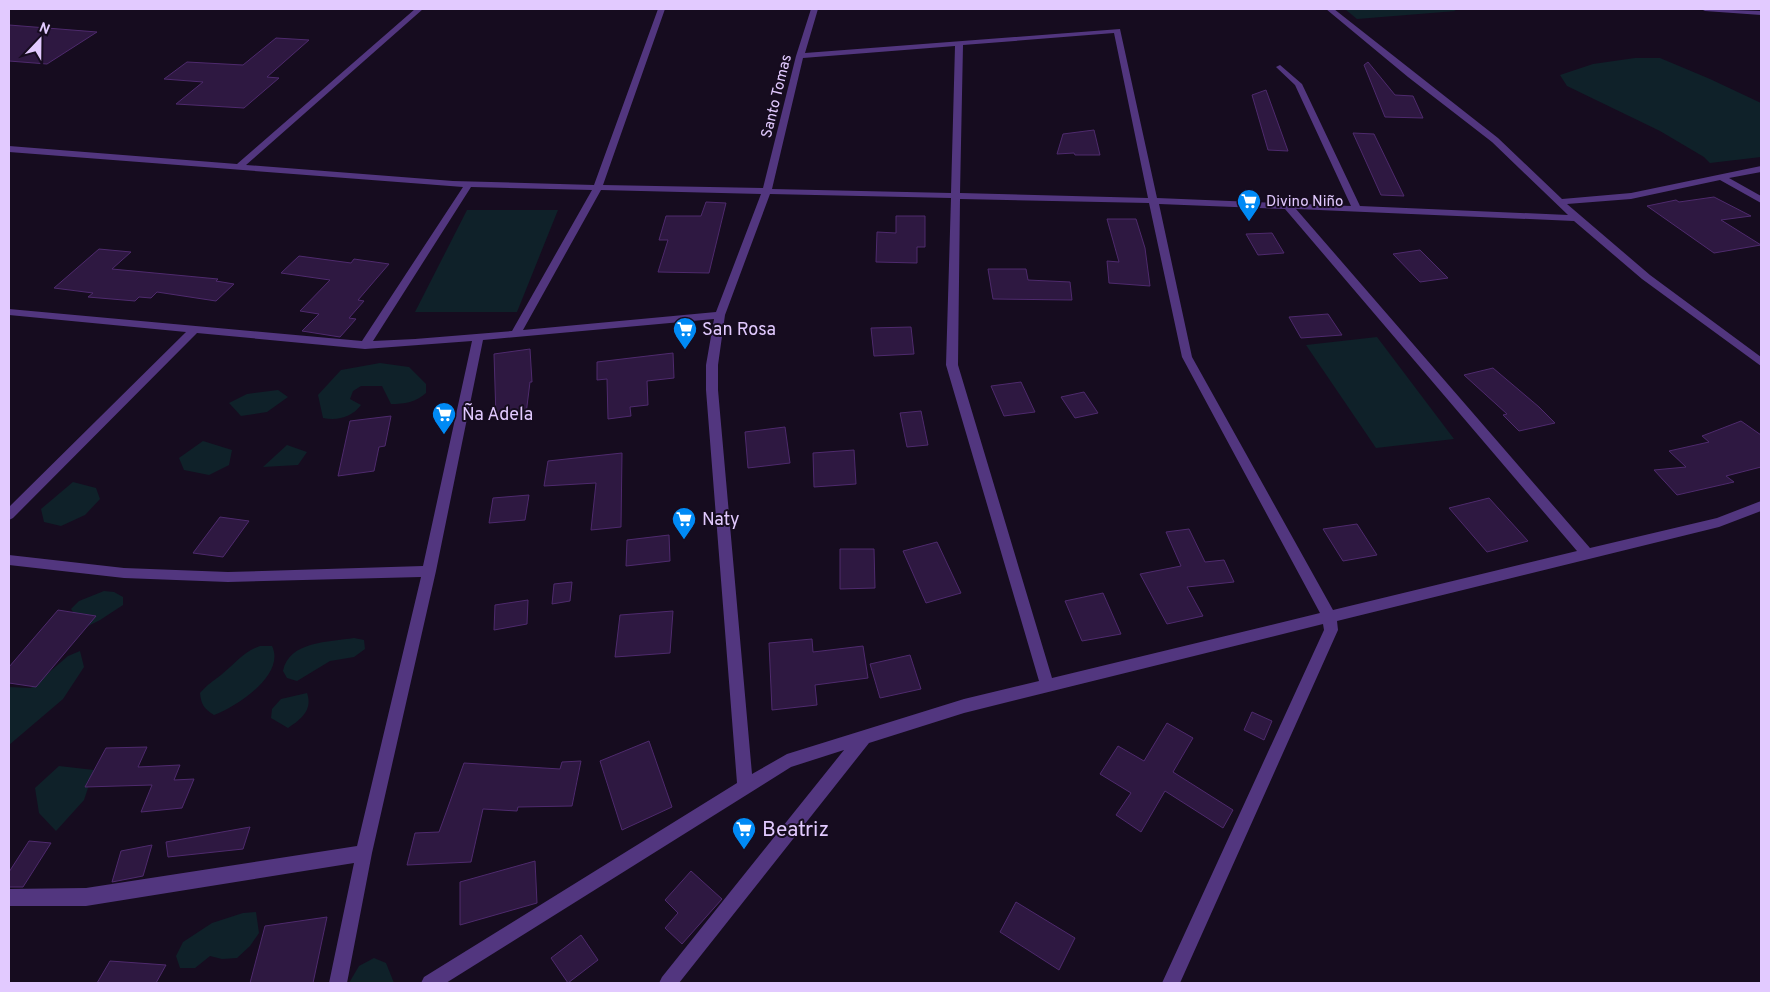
<svg xmlns="http://www.w3.org/2000/svg" width="1770" height="992" font-family="Overpass,sans-serif">
  <style>
    .green { fill: #0f2129 }
    .building { fill: #2e1841; stroke: #4e2a6d }
    .lines { fill: none; stroke-linecap: round; stroke-linejoin: round }
    .minor { fill: #52367f; fill-rule: evenodd }
    .labels { text-anchor: middle; stroke-width: 4; stroke-linejoin: round; paint-order: stroke }
    .far-street-label { font-size: 15px; fill: #e2caff; stroke: #160c1f }
    .far-poi-label { font-size: 15px; fill: #e2caff; stroke: #160c1f; text-anchor: start }
    .poi-label { font-size: 18px; fill: #e2caff; stroke: #160c1f; text-anchor: start }
    .near-poi-label { font-size: 21px; fill: #e2caff; stroke: #160c1f; text-anchor: start }
  </style>
  <rect width="100%" height="100%" fill="#160c1f"/>
  <!-- green -->
  <g class="green">
    <polygon points="1345,9 1452,9 1456,11 1357,19"/>
    <polygon points="1635,58 1660,58 1710,79 1761,103 1761,157 1710,163 1704,157 1660,131 1567,86 1560,75 1593,64"/>
    <polygon points="467,210 558,210 517,312 415,312"/>
    <polygon points="1377,337 1454,439 1376,448 1306,345"/>
    <path d="M 380,363 L 409,367 L 426,384 L 426,393 C 416,402 405,404 391,404 L 382,386 L 361,386 L 353,391 L 350,399 L 361,405 C 352,417 338,421 323,418 L 318,395 L 341,370 Z"/>
    <polygon points="278,390 288,397 267,412 241,416 229,403 247,394"/>
    <polygon points="203,441 232,450 229,465 209,475 184,470 179,458"/>
    <polygon points="287,445 307,452 298,465 263,467"/>
    <polygon points="73,482 96,488 100,499 85,515 61,526 44,522 41,509"/>
    <polygon points="104,591 114,592 123,597 123,605 100,620 88,626 80,623 71,609 79,601"/>
    <path d="M 354,638 L 364,640 L 365,649 L 354,657 L 330,661 L 297,681 L 287,678 L 283,671 C 289,641 329,642 354,638 Z"/>
    <path d="M 260,646 L 272,646 C 286,675 236,707 214,715 C 204,709 201,704 200,693 C 207,685 213,681 221,675 C 235,664 243,652 260,646 Z"/>
    <polygon points="80,651 84,667 63,699 9,745 9,687 31,688 68,656"/>
    <path d="M 307,693 C 313,710 301,719 288,728 L 271,718 L 272,709 L 281,699 Z"/>
    <polygon points="59,766 94,770 84,800 56,831 39,813 35,788"/>
    <polygon points="256,912 259,933 250,946 237,958 222,959 210,956 195,968 180,968 176,956 183,942 212,923 243,913"/>
    <polygon points="374,958 386,963 394,983 349,983 359,966"/>
  </g>
  <!-- building -->
  <g class="building">
    <polygon points="9,25 97,32 47,64 9,61"/>
    <polygon points="276,38 309,40 267,77 279,78 244,108 176,104 203,82 164,79 187,62 243,65"/>
    <polygon points="1368,62 1395,95 1413,96 1423,118 1385,117 1364,65"/>
    <polygon points="1266,90 1288,151 1268,150 1252,95"/>
    <polygon points="1094,130 1100,155 1075,155 1074,153 1057,154 1063,134"/>
    <polygon points="1353,133 1374,134 1404,196 1381,195"/>
    <polygon points="1714,197 1751,216 1721,220 1761,245 1714,253 1647,206 1676,200 1679,202"/>
    <polygon points="706,202 726,203 709,273 658,272 668,240 659,240 666,216 701,216"/>
    <polygon points="896,216 925,216 925,247 917,247 917,263 876,262 877,232 896,233"/>
    <polygon points="1107,219 1136,219 1145,248 1150,286 1109,283 1107,261 1119,262"/>
    <polygon points="1272,233 1284,253 1258,255 1246,234"/>
    <polygon points="99,249 131,252 112,269 218,279 216,281 234,284 216,301 157,292 151,298 139,297 135,301 88,297 93,293 54,288"/>
    <polygon points="1420,250 1448,278 1420,282 1393,254"/>
    <polygon points="299,256 351,263 354,259 389,264 358,300 364,301 349,318 356,319 340,337 302,331 319,314 300,311 330,280 281,273"/>
    <polygon points="988,269 1026,269 1028,280 1070,282 1072,300 993,299"/>
    <polygon points="1328,314 1342,335 1301,338 1289,317"/>
    <polygon points="911,327 914,354 874,356 871,328"/>
    <polygon points="530,349 532,382 530,382 526,414 496,417 494,354"/>
    <polygon points="673,353 674,378 647,381 648,405 630,407 631,416 608,419 607,379 597,380 597,362"/>
    <polygon points="1493,368 1539,407 1555,423 1519,431 1503,415 1507,414 1464,375"/>
    <polygon points="1021,382 1035,412 1004,416 991,386"/>
    <polygon points="1084,392 1098,413 1075,418 1061,397"/>
    <polygon points="921,411 928,445 907,447 900,413"/>
    <polygon points="391,416 385,446 379,447 374,471 338,476 350,421"/>
    <polygon points="1741,421 1761,435 1761,467 1726,476 1734,482 1677,495 1654,470 1686,467 1669,451 1709,442 1702,436"/>
    <polygon points="785,427 790,463 748,468 745,432"/>
    <polygon points="854,450 856,484 814,487 813,453"/>
    <polygon points="622,453 621,527 591,530 596,483 544,486 548,461"/>
    <polygon points="529,495 525,520 489,523 493,498"/>
    <polygon points="1489,498 1528,541 1487,552 1449,508"/>
    <polygon points="220,517 249,521 223,557 193,553"/>
    <polygon points="1357,524 1377,555 1343,561 1323,529"/>
    <polygon points="1189,529 1205,562 1224,560 1234,582 1187,587 1203,616 1167,624 1140,574 1181,566 1166,532"/>
    <polygon points="669,535 670,561 626,566 627,540"/>
    <polygon points="937,542 961,593 926,603 903,551"/>
    <polygon points="840,549 874,549 875,588 840,589"/>
    <polygon points="572,582 570,601 552,604 554,584"/>
    <polygon points="1103,593 1121,634 1082,641 1065,601"/>
    <polygon points="528,600 527,624 494,630 495,605"/>
    <polygon points="58,610 96,616 36,687 9,683 9,667"/>
    <polygon points="673,611 670,653 615,657 620,615"/>
    <polygon points="812,639 813,652 863,646 868,678 815,685 817,705 772,710 769,643"/>
    <polygon points="910,655 921,689 880,698 870,664"/>
    <polygon points="1252,712 1272,721 1264,740 1244,730"/>
    <polygon points="1167,723 1193,738 1173,772 1233,810 1223,828 1165,791 1141,832 1116,815 1131,793 1100,774 1118,746 1144,761"/>
    <polygon points="649,741 672,807 622,830 600,761"/>
    <polygon points="147,747 138,767 180,765 174,780 194,779 182,808 141,812 152,785 85,787 106,748"/>
    <polygon points="581,761 572,806 518,807 517,811 483,809 471,862 407,865 415,833 439,832 464,763 560,769 562,762"/>
    <polygon points="250,827 243,849 168,857 166,842"/>
    <polygon points="29,841 51,843 23,887 9,887 9,872"/>
    <polygon points="152,845 143,876 112,882 121,851"/>
    <polygon points="535,861 537,903 460,925 460,882"/>
    <polygon points="691,871 722,899 682,944 665,928 678,913 665,900"/>
    <polygon points="1016,902 1075,938 1059,970 1000,932"/>
    <polygon points="327,917 313,983 250,983 265,926"/>
    <polygon points="581,935 598,960 568,983 551,958"/>
    <polygon points="110,961 166,965 156,983 97,983"/>
  </g>
  <g class="lines">
    <!-- minor -->
    <g class="minor">
      <path d="M 415,9 L 423,9 L 246,165 L 453,181 L 594,185 L 658,9 L 665,9 L 603,185 L 763,188 L 796,56 L 811,9 L 818,9 L 805,53 L 1120,29 L 1157,198 L 1351,206 L 1295,85 L 1276,67 L 1280,65 L 1302,84 L 1360,206 L 1568,215 L 1492,142 L 1408,77 L 1326,9 L 1334,9 L 1498,138 L 1562,199 L 1631,193 L 1761,166 L 1761,172 L 1729,178 L 1761,196 L 1761,203 L 1720,180 L 1631,199 L 1567,204 L 1650,275 L 1761,357 L 1761,366 L 1642,279 L 1574,221 L 1296,209 L 1590,548 L 1717,518 L 1761,501 L 1761,511 L 1719,527 L 1337,621 L 1338,630 L 1180,983 L 1162,983 L 1324,630 L 1323,624 L 964,713 L 869,743 L 679,983 L 659,983 L 662,977 L 844,750 L 791,767 L 446,983 L 421,983 L 424,977 L 737,783 L 706,390 L 706,365 L 714,319 L 483,340 L 436,571 L 372,853 L 347,983 L 329,983 L 354,863 L 86,906 L 9,906 L 9,889 L 86,888 L 357,846 L 421,577 L 228,582 L 124,578 L 9,565 L 9,555 L 124,568 L 228,572 L 423,566 L 472,341 L 365,349 L 197,333 L 13,518 L 9,520 L 9,507 L 186,332 L 9,315 L 9,309 L 362,341 L 463,187 L 9,152 L 9,146 L 237,164 ZM 1114,33 L 1148,198 L 960,193 L 963,45 ZM 955,46 L 951,193 L 772,189 L 803,58 ZM 471,187 L 592,190 L 512,331 L 415,339 L 373,341 ZM 601,190 L 761,194 L 716,312 L 523,330 ZM 770,194 L 951,198 L 946,365 L 1039,681 L 964,699 L 787,754 L 752,774 L 718,390 L 718,365 L 725,315 ZM 960,199 L 1149,203 L 1182,357 L 1320,613 L 1052,678 L 958,365 ZM 1159,204 L 1285,209 L 1577,551 L 1333,610 L 1192,357 Z"/>
      <polygon points="1701,9 1761,11 1761,15 1705,11"/>
    </g>
  </g>
  <!-- icons -->
  <defs>
    <g id="supermarket-pin" transform="scale(1.25)"><path d="M0 17L-7.5 6A9.5 9.5 0 1 1 7.5 6Z" fill="#008af5" stroke="#160c1f"/><path d="M-6-5.5h2.5l.6 2H6L4.5 2H-2.5L-4.4-4H-6ZM-1.5 3.2a1.3 1.3 0 1 0 .1 0ZM3 3.2a1.3 1.3 0 1 0 .1 0Z" fill="#fff"/></g>
  </defs>
  <g fill-rule="evenodd">
    <use href="#supermarket-pin" x="1249" y="201"/>
    <use href="#supermarket-pin" x="685" y="329"/>
    <use href="#supermarket-pin" x="444" y="414"/>
    <use href="#supermarket-pin" x="684" y="519"/>
    <use href="#supermarket-pin" x="744" y="829"/>
  </g>
  <g class="labels">
    <!-- far-street labels -->
    <g class="far-street-label">
      <text transform="translate(776 96) rotate(-76)" y="5">Santo Tomas</text>
    </g>
    <!-- far-poi labels -->
    <g class="far-poi-label">
      <text x="1266" y="206">Divino Niño</text>
    </g>
    <!-- poi labels -->
    <g class="poi-label">
      <text x="702" y="335">San Rosa</text>
      <text x="462" y="420">Ña Adela</text>
      <text x="702" y="525">Naty</text>
    </g>
    <!-- near-poi labels -->
    <g class="near-poi-label">
      <text x="762" y="836">Beatriz</text>
    </g>
  </g>
  <!-- border -->
  <rect width="1770" height="992" fill="none" stroke="#e2caff" stroke-width="20"/>
  <!-- north arrow -->
  <g transform="translate(40 40) rotate(22)" stroke="#160c1f" stroke-width="4" paint-order="stroke">
  <path d="M0-4L9 19L0 12L-9 19Z" fill="#e2caff"/>
  <text y="-8" font-size="14" font-weight="bold" text-anchor="middle" fill="#e2caff">N</text>
  </g>
</svg>
